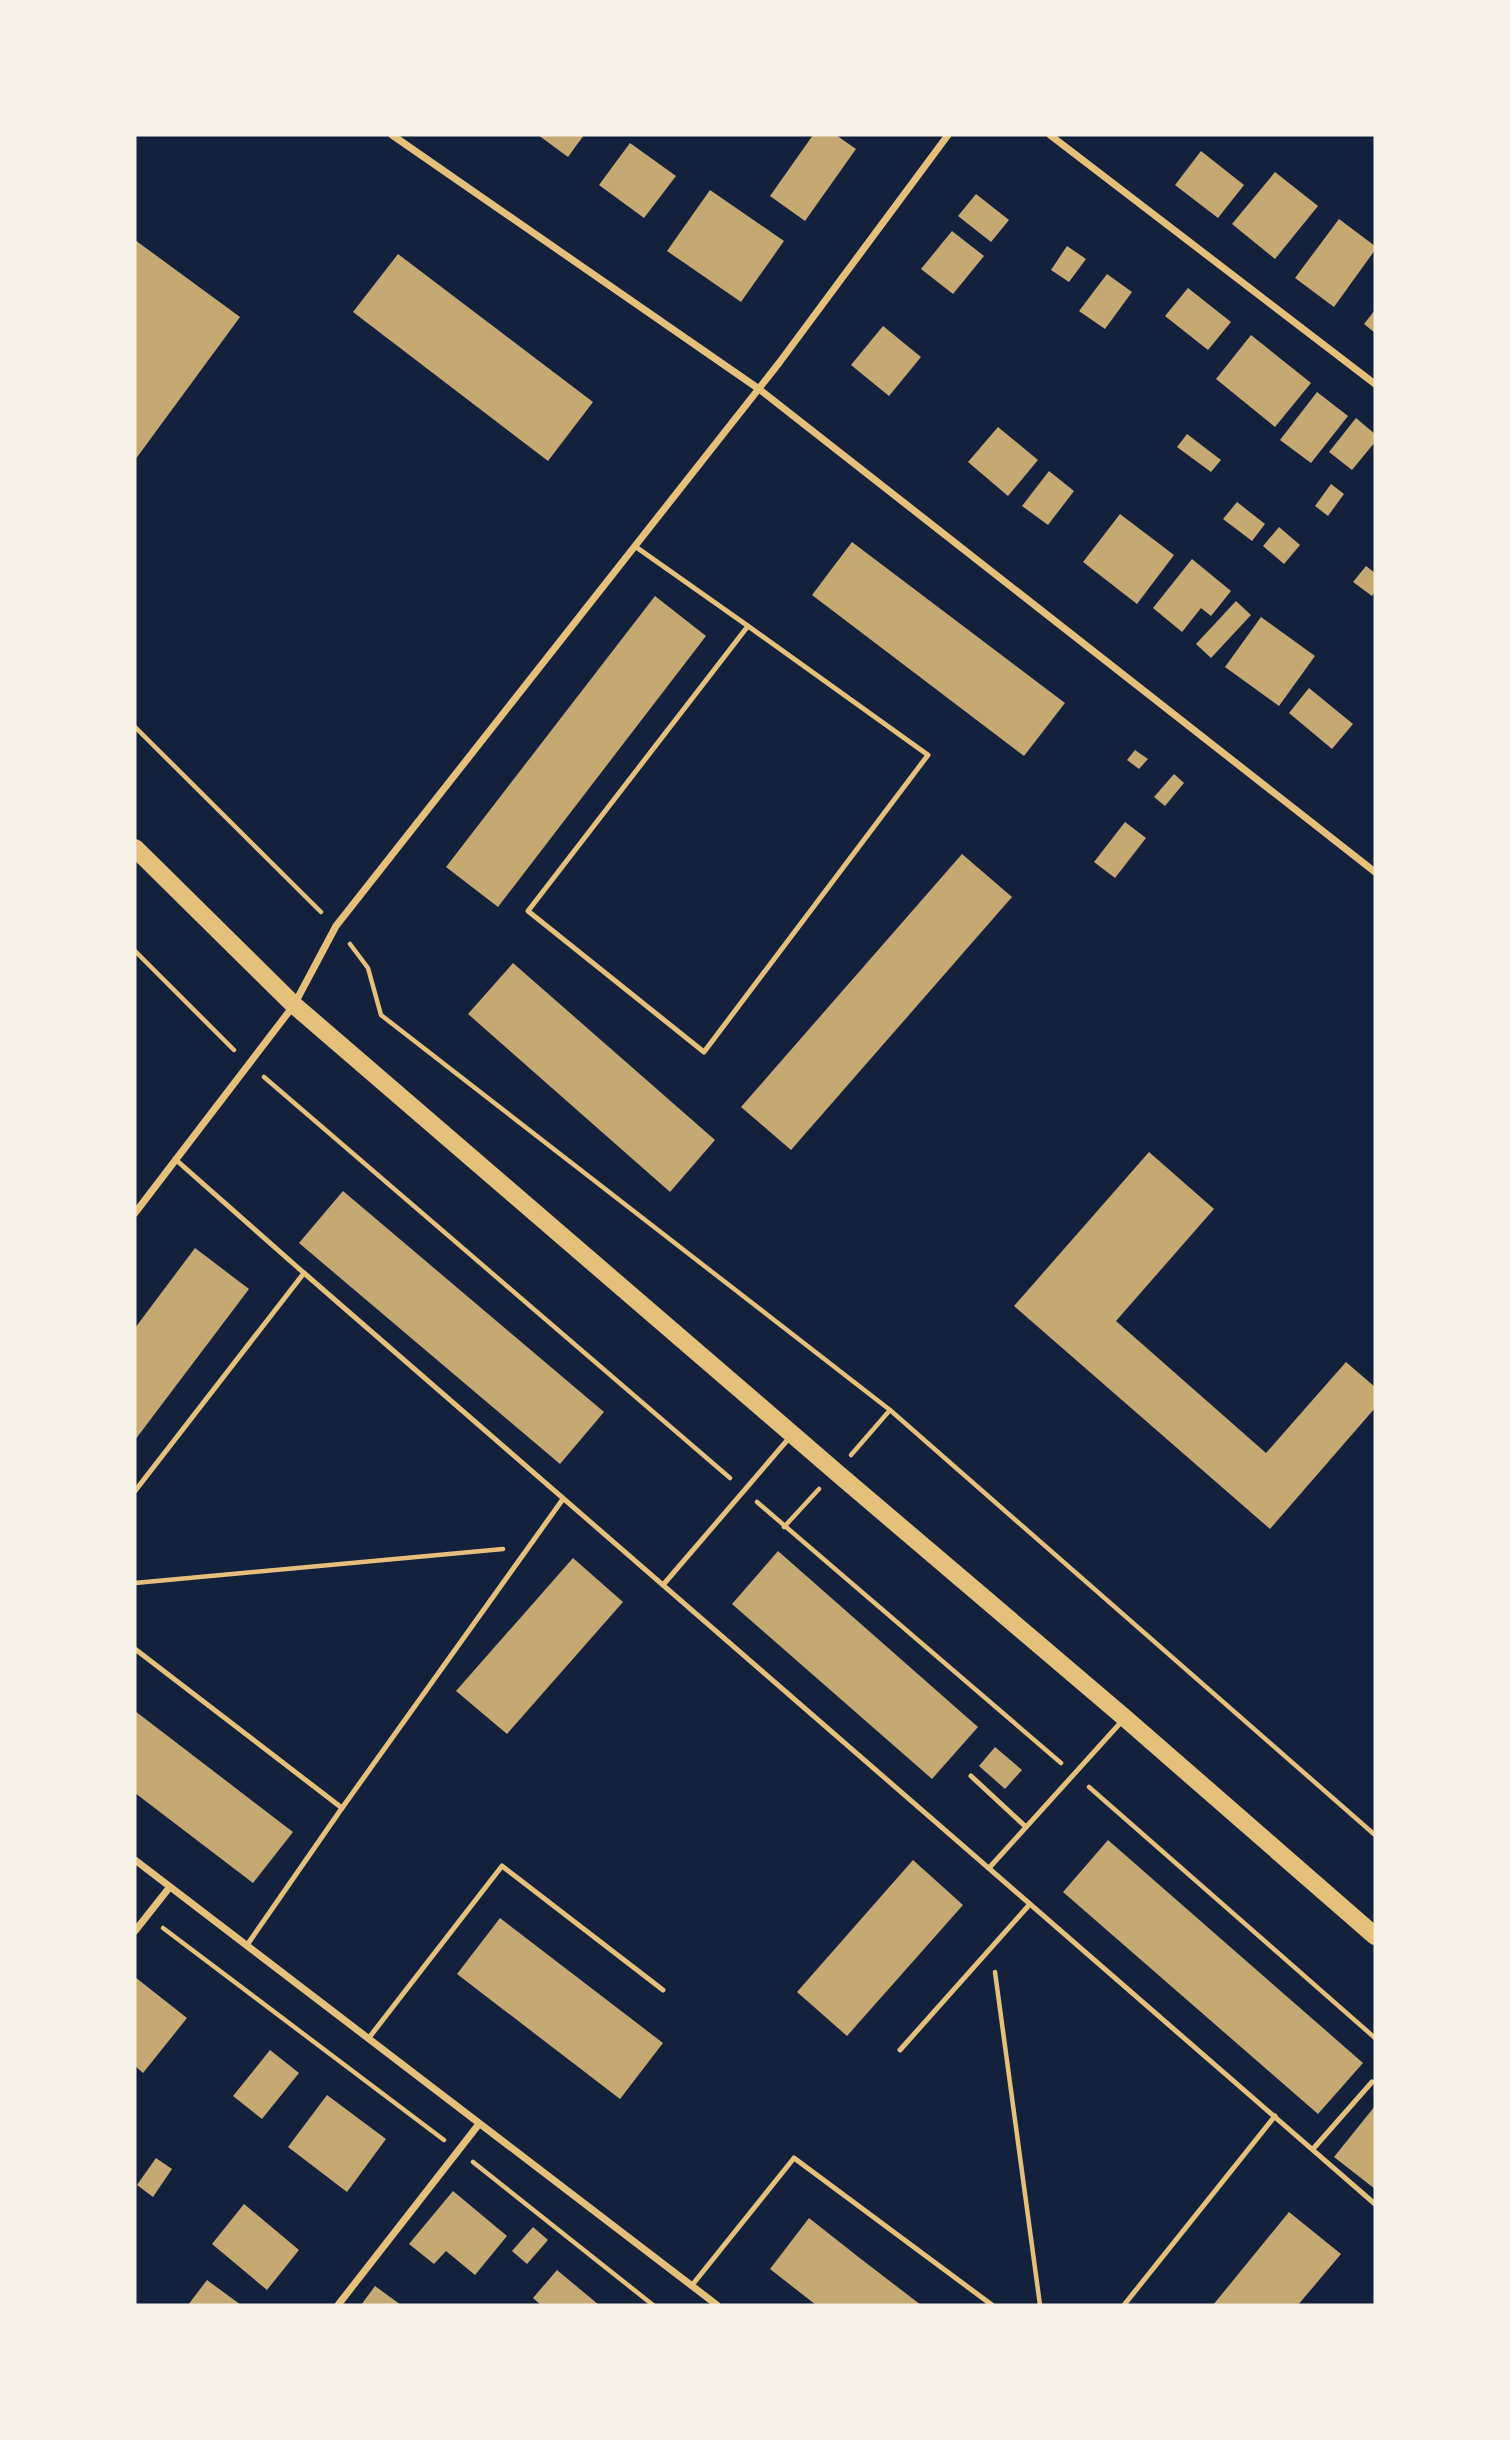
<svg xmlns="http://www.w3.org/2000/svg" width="1510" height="2440" font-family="'PT Sans Narrow',sans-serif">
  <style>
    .building { fill: #c6a872 }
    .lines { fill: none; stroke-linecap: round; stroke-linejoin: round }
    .path { stroke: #e5c07b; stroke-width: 4.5 }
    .service { stroke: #e5c07b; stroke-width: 5 }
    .minor { stroke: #e5c07b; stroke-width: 7 }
    .primary { stroke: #e5c07b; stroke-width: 18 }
  </style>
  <rect width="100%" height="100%" fill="#14213d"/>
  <!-- building -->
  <g class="building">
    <polygon points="538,135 584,135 568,157"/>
    <polygon points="813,135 836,135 856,149 805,221 770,196"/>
    <polygon points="630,143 676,176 644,218 599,185"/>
    <polygon points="1201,151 1244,185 1218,218 1175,185"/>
    <polygon points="1275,172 1318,206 1275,259 1232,224"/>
    <polygon points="710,190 784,241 741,302 667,251"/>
    <polygon points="976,194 1009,220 991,242 958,216"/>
    <polygon points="1339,219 1375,246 1375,250 1334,307 1295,278"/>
    <polygon points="952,231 984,256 953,294 921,269"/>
    <polygon points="135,240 240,317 135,460"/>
    <polygon points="1067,246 1086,259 1069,282 1051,270"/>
    <polygon points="398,254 593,402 548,461 353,312"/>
    <polygon points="1107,274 1132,292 1105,329 1079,311"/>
    <polygon points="1188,288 1231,322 1208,350 1165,316"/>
    <polygon points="1375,310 1375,333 1364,324"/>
    <polygon points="883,326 921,357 889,396 851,365"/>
    <polygon points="1251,335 1311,383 1275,427 1216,379"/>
    <polygon points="1317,392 1348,416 1311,463 1280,440"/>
    <polygon points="1356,418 1375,434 1375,442 1352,470 1329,452"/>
    <polygon points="998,427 1038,460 1008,496 968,462"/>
    <polygon points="1187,434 1221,460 1211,472 1177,447"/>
    <polygon points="1049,471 1074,491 1048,525 1022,506"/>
    <polygon points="1331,484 1344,494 1328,516 1315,506"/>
    <polygon points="1237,502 1265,524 1252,541 1223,519"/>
    <polygon points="1120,514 1174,555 1137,604 1083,562"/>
    <polygon points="1279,527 1300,545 1284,564 1263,546"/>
    <polygon points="852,542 1065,703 1024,756 812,595"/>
    <polygon points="1192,559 1231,591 1211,616 1201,608 1182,632 1153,608"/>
    <polygon points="1366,566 1375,573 1375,591 1372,596 1353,582"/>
    <polygon points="655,596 706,636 498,907 446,867"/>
    <polygon points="1236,601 1251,615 1211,658 1196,644"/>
    <polygon points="1261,617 1315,656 1279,706 1225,667"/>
    <polygon points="1309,688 1353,724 1332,749 1289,713"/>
    <polygon points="1135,750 1148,759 1139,769 1127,760"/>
    <polygon points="1174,774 1184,783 1165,806 1154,797"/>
    <polygon points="1125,822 1146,838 1115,878 1094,862"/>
    <polygon points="962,854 1012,897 791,1150 741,1107"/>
    <polygon points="513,963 715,1140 670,1192 468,1014"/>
    <polygon points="1149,1152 1214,1209 1116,1321 1266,1453 1346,1362 1375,1387 1375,1408 1270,1529 1014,1306"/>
    <polygon points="343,1191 604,1412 560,1464 299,1243"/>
    <polygon points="195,1248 249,1289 135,1440 135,1328"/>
    <polygon points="778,1551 978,1727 932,1779 732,1604"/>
    <polygon points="573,1558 623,1602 507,1734 456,1691"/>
    <polygon points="135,1711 293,1832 253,1883 135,1793"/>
    <polygon points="995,1747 1022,1770 1005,1789 979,1766"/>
    <polygon points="1108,1840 1363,2063 1318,2114 1063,1892"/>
    <polygon points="913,1860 963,1905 847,2036 797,1992"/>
    <polygon points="500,1918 663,2043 620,2099 457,1974"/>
    <polygon points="135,1977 187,2018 143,2073 135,2066"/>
    <polygon points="270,2050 299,2073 262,2119 233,2096"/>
    <polygon points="327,2095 386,2139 347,2192 288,2147"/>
    <polygon points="1375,2106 1375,2189 1334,2157"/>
    <polygon points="156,2158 172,2169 153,2197 137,2185"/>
    <polygon points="453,2191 507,2236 475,2275 446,2251 434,2264 409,2244"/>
    <polygon points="244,2204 299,2250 267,2290 212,2244"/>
    <polygon points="1289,2212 1341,2254 1298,2305 1213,2305"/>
    <polygon points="809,2218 861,2259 921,2305 816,2305 770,2269"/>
    <polygon points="533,2227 548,2240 527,2264 512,2251"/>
    <polygon points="557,2270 599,2305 541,2305 533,2298"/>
    <polygon points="207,2280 241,2305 188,2305"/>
    <polygon points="375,2286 401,2305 361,2305"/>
  </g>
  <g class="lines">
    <!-- path -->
    <g class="path">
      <polyline points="135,727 321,912"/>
      <polyline points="350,944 368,968 381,1015 890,1410 1375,1835"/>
      <polyline points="135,951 234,1050"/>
      <polyline points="264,1077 730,1478"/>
      <polyline points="851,1455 890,1410"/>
      <polyline points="757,1502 1061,1763"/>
      <polyline points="784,1527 819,1489"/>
      <polyline points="135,1583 503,1549"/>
      <polyline points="1089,1787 1375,2038"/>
      <polyline points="163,1928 444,2140"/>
      <polyline points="995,1972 1040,2305"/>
      <polyline points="473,2162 653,2305"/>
    </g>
    <!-- service -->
    <g class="service">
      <polyline points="636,547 748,626 528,911 704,1052 928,755 748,626"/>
      <polyline points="304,1273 1375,2204"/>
      <polyline points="135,1491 304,1273 175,1159"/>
      <polyline points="663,1585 790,1437"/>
      <polyline points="135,1649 342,1808 247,1945"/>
      <polyline points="971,1776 1026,1827"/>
      <polyline points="342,1808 563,1499"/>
      <polyline points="989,1868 1123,1720"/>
      <polyline points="368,2039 502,1866 663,1990"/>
      <polyline points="900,2050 1030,1904"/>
      <polyline points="1313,2149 1372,2082"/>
      <polyline points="693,2284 794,2158 992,2305"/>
      <polyline points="1124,2305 1275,2116"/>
    </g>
    <!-- minor -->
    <g class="minor">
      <polyline points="392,135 759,389 1375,872"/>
      <polyline points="1050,135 1375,384"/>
      <polyline points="135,1213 294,1005 336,926 779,363 948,135"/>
      <polyline points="135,1860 717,2305"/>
      <polyline points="135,1931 169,1888"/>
      <polyline points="338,2305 479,2124"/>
    </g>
    <!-- primary -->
    <polyline class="primary" points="135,848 294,1005 836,1472 1125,1718 1375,1936"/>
  </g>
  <!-- border -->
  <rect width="1510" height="2440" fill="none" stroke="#f6f1e7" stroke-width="273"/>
</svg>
